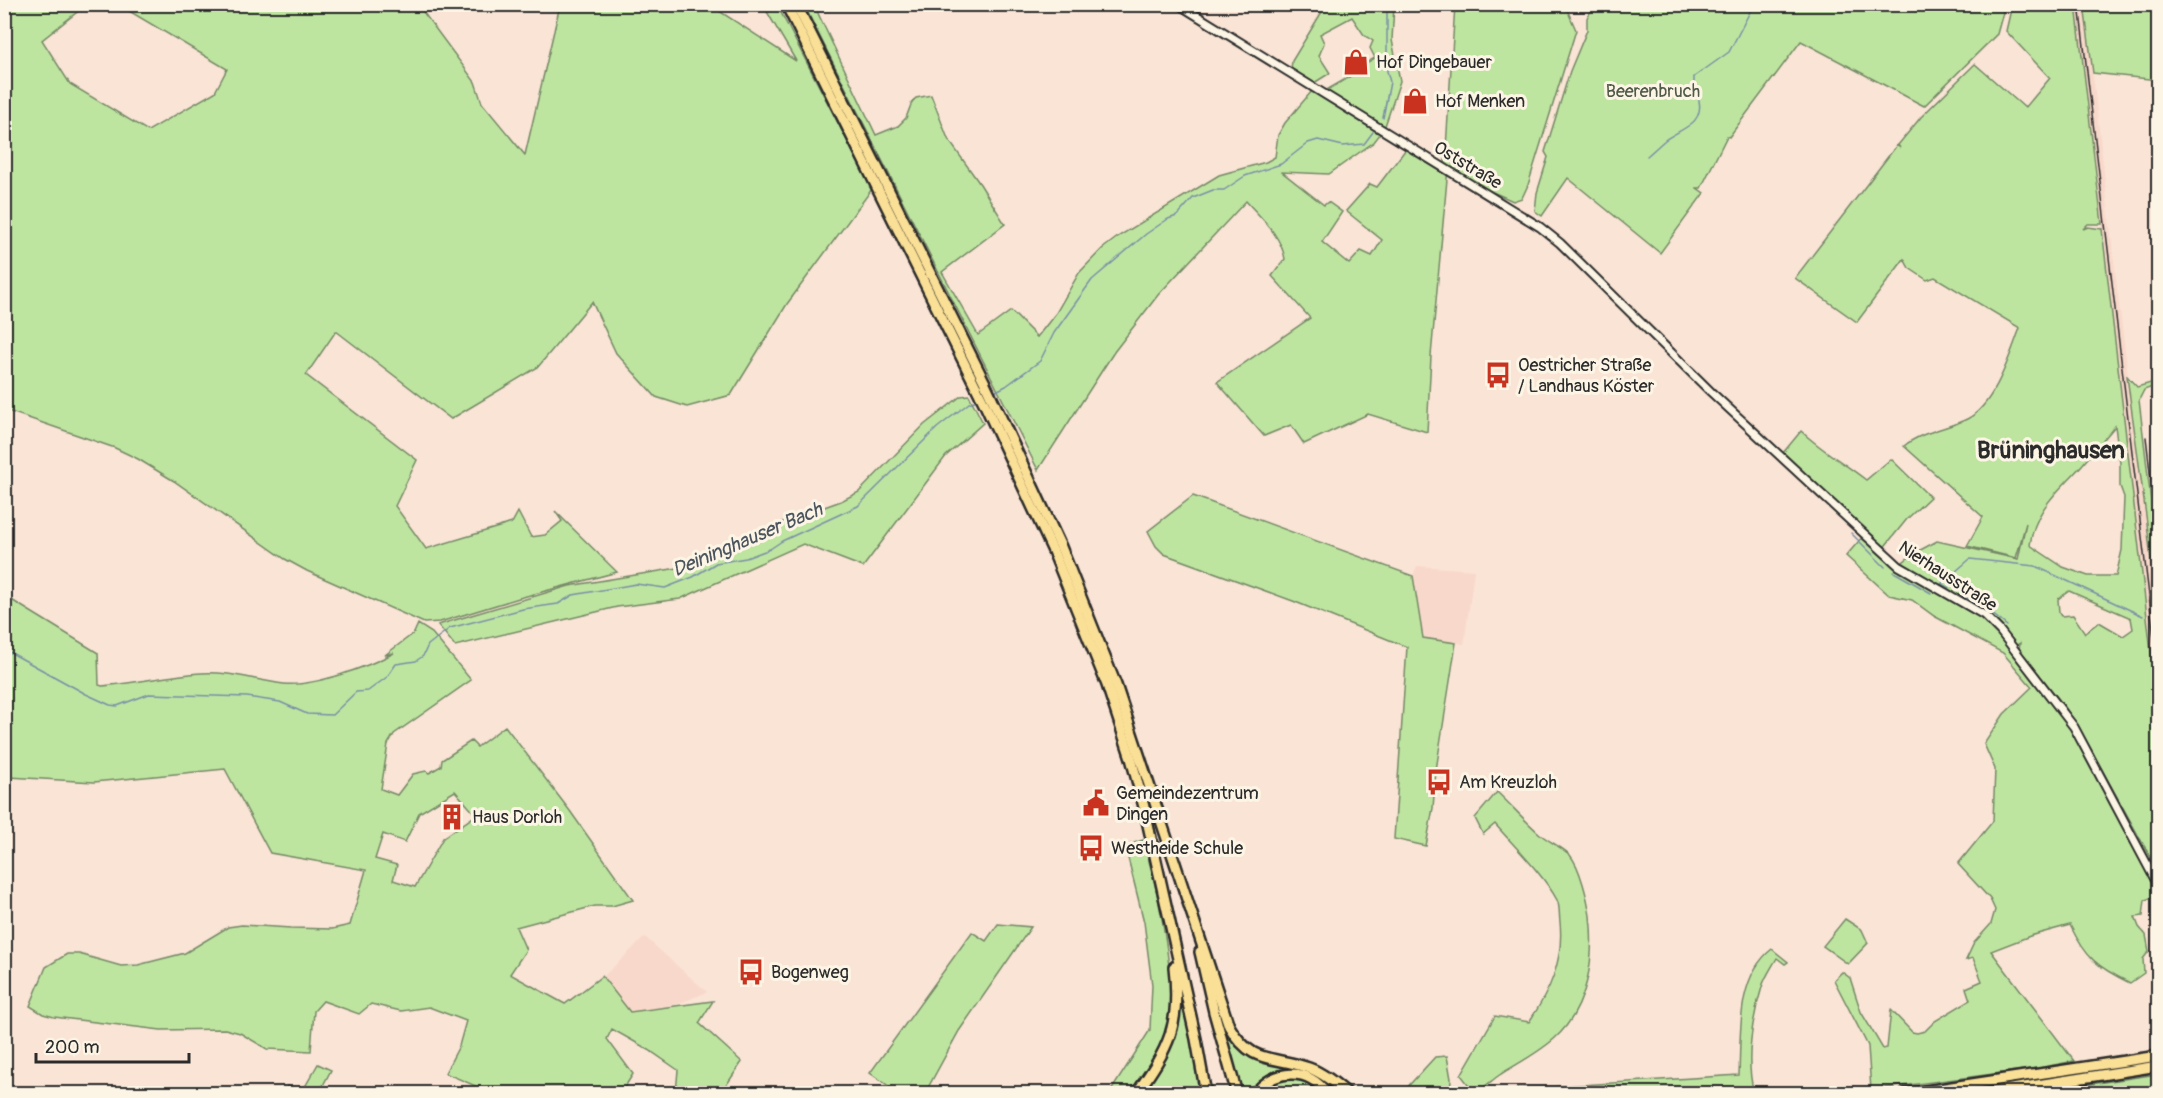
<svg xmlns="http://www.w3.org/2000/svg" width="2163" height="1098" font-family="Pangolin,sans-serif">
  <style>
    .built { fill: #f8d8ca }
    .green { fill: #bee5a0; stroke: #748866; stroke-width: 1.5; fill-rule: evenodd }
    .lines { fill: none; stroke-linecap: round; stroke-linejoin: round }
    .stream { stroke: #798fa5; stroke-width: 1.5 }
    .secondary-casing { stroke: #2b2b2b; stroke-width: 11 }
    .highway-casing { stroke: #2b2b2b; stroke-width: 14 }
    .secondary { stroke: #fcf5e5; stroke-width: 7 }
    .highway { stroke: #fadf96; stroke-width: 9 }
    .rail { stroke: #2b2b2b; stroke-width: 1.5 }
    .labels { text-anchor: middle; stroke-width: 6; stroke-linejoin: round; paint-order: stroke }
    .poi-label { font-size: 18px; fill: #2b2b2b; stroke: #fcf5e5; text-anchor: start }
    .park-label { font-size: 18px; fill: #505a48; stroke: #fcf5e5 }
    .street-label { font-size: 18px; fill: #2b2b2b; stroke: #fcf5e5 }
    .water-label { font-size: 20px; font-style: italic; fill: #4c545e; stroke: #fcf5e5 }
    .district-label { font-size: 24px; font-weight: bold; fill: #2b2b2b; stroke: #fcf5e5 }
  </style>
  <rect width="100%" height="100%" fill="#fae4d5"/>
  <filter id="ink" filterUnits="userSpaceOnUse"><feTurbulence type="fractalNoise" baseFrequency=".0167" numOctaves="2"/><feDisplacementMap in="SourceGraphic" scale="12" xChannelSelector="R" yChannelSelector="G"/><feConvolveMatrix kernelMatrix="1 2 1 2 8 2 1 2 1" color-interpolation-filters="sRGB"/></filter>
  <g filter="url(#ink)">
    <!-- built -->
    <g class="built">
      <polygon points="2076,5 2085,5 2117,289 2147,523 2158,625 2158,712"/>
      <polygon points="1417,566 1474,570 1464,644 1423,638 1413,576"/>
      <polygon points="645,937 675,964 707,992 670,1007 630,1012 603,977"/>
    </g>
    <!-- green -->
    <g class="green">
      <polygon points="5,4 86,5 42,40 70,84 148,131 215,92 227,69 119,5 418,5 475,82 482,103 525,155 560,5 710,5 796,61 763,5 777,5 872,189 787,304 731,395 687,407 656,397 616,353 592,302 538,367 451,419 336,331 306,375 417,460 395,506 426,549 512,523 518,512 531,537 545,535 562,521 555,511 617,572 519,598 440,622 424,623 307,571 285,559 174,481 138,459 115,448 5,410"/>
      <path d="M 804,5 L 814,5 L 876,135 L 898,126 L 906,118 L 912,102 L 916,98 L 931,95 L 948,139 L 980,184 L 1005,224 L 942,272 L 978,335 L 1011,311 L 1037,337 L 1056,313 L 1079,273 L 1102,249 L 1119,236 L 1219,175 L 1266,162 L 1275,157 L 1278,135 L 1285,123 L 1317,85 L 1325,91 L 1358,72 L 1357,68 L 1375,58 L 1370,48 L 1373,41 L 1364,35 L 1352,17 L 1320,34 L 1324,43 L 1319,56 L 1330,73 L 1314,83 L 1291,69 L 1292,61 L 1326,5 L 1394,5 L 1392,40 L 1400,81 L 1384,129 L 1374,142 L 1329,174 L 1282,172 L 1324,205 L 1328,202 L 1342,212 L 1322,242 L 1349,264 L 1361,251 L 1372,256 L 1382,240 L 1346,211 L 1370,184 L 1377,187 L 1409,145 L 1445,164 L 1455,5 L 1565,5 L 1576,30 L 1528,185 L 1522,198 L 1513,201 L 1486,189 L 1448,168 L 1431,356 L 1427,432 L 1368,414 L 1304,444 L 1291,425 L 1264,436 L 1217,382 L 1310,318 L 1272,276 L 1285,259 C 1281,235 1261,218 1246,201 L 1158,295 L 1114,352 L 1038,470 Z"/>
      <polygon points="1594,5 1594,4 2005,5 1997,34 1924,106 1801,41 1729,137 1727,136 1701,188 1697,188 1704,193 1660,253 1568,178 1542,216 1535,211 1537,193 1548,157 1545,152 1570,71 1587,30 1587,18"/>
      <path d="M 2012,5 L 2076,5 L 2102,224 L 2088,224 L 2083,229 L 2088,227 L 2102,229 L 2158,712 L 2158,871 L 2084,737 L 2065,707 L 2019,649 L 2020,643 L 2012,648 L 2070,724 L 2158,891 L 2156,896 L 2145,900 L 2143,916 L 2135,917 L 2139,927 L 2146,935 L 2149,951 L 2143,959 L 2144,973 L 2130,983 C 2097,967 2086,958 2070,925 L 2030,936 L 1991,951 L 2074,1061 L 2039,1068 L 1871,1090 L 1868,1046 L 1834,980 L 1842,972 L 1850,978 L 1861,1012 L 1883,1049 L 1887,1048 L 1891,1010 L 1912,1032 L 1917,1033 L 1925,1031 L 1935,1021 L 1970,1000 L 1966,988 L 1982,981 L 1973,958 L 1966,960 L 1974,943 L 1991,924 L 1995,910 L 1990,899 L 1958,864 L 1993,821 L 1995,769 L 1984,744 L 2004,714 L 2032,687 L 2003,653 L 1934,616 L 1912,600 L 1889,595 L 1846,556 L 1865,534 L 1778,459 L 1801,431 C 1821,450 1844,463 1866,480 L 1891,459 L 1930,497 L 1907,519 L 1882,550 L 1899,565 L 1913,554 L 1937,541 L 2018,559 L 2026,523 L 2016,558 L 1967,546 L 1983,517 L 1904,446 C 1922,431 1947,429 1967,419 C 1994,406 2010,355 2020,328 L 1935,277 L 1927,280 L 1909,268 L 1904,259 L 1857,322 L 1795,278 L 1897,145 L 1900,148 L 1898,145 L 1921,117 L 1975,64 L 2025,108 L 2050,78 L 2006,31 ZM 2115,426 L 2120,463 L 2120,486 L 2124,497 L 2122,550 L 2116,576 L 2088,576 L 2063,567 L 2030,545 C 2035,508 2059,491 2082,465 C 2093,452 2104,439 2115,426 ZM 2069,591 L 2131,618 L 2133,629 L 2123,636 L 2099,622 L 2085,633 L 2073,615 L 2061,616 L 2059,613 L 2058,599 Z"/>
      <polygon points="2084,5 2158,5 2158,80 2093,73"/>
      <polygon points="2127,376 2137,387 2158,381 2158,385 2144,390 2139,400 2153,518 2158,518 2158,625 2147,523"/>
      <polygon points="969,395 983,423 946,456 863,567 803,544 680,599 617,607 455,646 438,625 569,586 690,566 720,554 752,539 780,523 841,501 859,492 924,425 961,396"/>
      <polygon points="1193,496 1413,576 1423,638 1456,643 1436,770 1433,808 1426,846 1394,839 1407,647 1293,601 1164,554 1156,546 1148,531"/>
      <path d="M 5,596 L 98,653 L 99,685 L 102,686 C 136,683 169,675 202,673 C 229,671 257,681 284,684 C 313,687 367,667 394,653 L 385,655 L 414,633 L 418,624 L 432,633 L 471,680 L 394,734 L 388,744 L 381,789 L 397,795 L 413,774 L 426,771 L 429,773 L 441,766 L 442,760 L 471,741 L 477,747 L 505,726 L 570,811 L 633,900 L 612,906 L 595,906 L 516,927 L 526,950 L 510,974 L 565,1004 L 602,976 L 630,1012 L 713,1001 L 699,1023 L 742,1062 L 721,1093 L 676,1093 L 678,1070 L 649,1050 L 612,1029 L 607,1039 L 633,1074 L 621,1093 L 492,1093 L 445,1073 L 459,1046 L 466,1021 L 429,1007 L 401,1011 L 371,1004 L 359,1014 L 323,1001 L 314,1011 L 311,1051 L 267,1049 L 240,1033 L 225,1029 L 161,1030 L 95,1022 L 54,1017 L 43,1014 L 30,1006 L 46,967 L 67,954 L 79,954 L 121,966 L 138,965 L 185,953 L 228,927 L 242,925 L 291,928 L 332,929 L 350,925 L 366,870 L 270,853 L 225,769 L 94,782 L 9,777 L 5,781 ZM 455,791 L 476,815 L 443,838 L 415,887 L 393,880 L 397,865 L 375,859 L 383,834 L 405,842 L 419,813 Z"/>
      <path d="M 1497,792 C 1512,806 1525,821 1540,834 C 1549,842 1562,847 1570,855 C 1580,867 1588,900 1590,916 C 1595,958 1588,1009 1554,1039 C 1538,1053 1519,1063 1501,1074 C 1492,1080 1484,1088 1475,1093 L 1461,1075 L 1495,1016 L 1529,1022 C 1550,991 1564,960 1560,922 C 1559,915 1560,906 1557,900 C 1544,875 1513,845 1495,824 L 1483,834 L 1475,818 Z"/>
      <path d="M 1143,840 C 1159,893 1169,948 1172,1003 L 1179,979 L 1201,1093 L 1109,1094 L 1150,1030 L 1152,985 L 1144,922 L 1125,846 Z"/>
      <polygon points="1845,919 1862,930 1868,943 1848,964 1823,946"/>
      <polygon points="998,924 1031,927 959,1031 925,1093 899,1093 870,1073 972,932 986,941"/>
      <path d="M 1772,949 L 1788,962 L 1785,964 L 1777,958 C 1772,967 1765,977 1762,987 C 1752,1019 1745,1061 1754,1093 L 1512,1093 L 1518,1089 L 1739,1075 C 1741,1034 1736,977 1772,949 Z"/>
      <path d="M 1212,984 C 1220,1000 1230,1024 1241,1037 C 1258,1056 1278,1054 1300,1060 C 1321,1066 1339,1080 1356,1093 L 1240,1093 Z"/>
      <polygon points="1447,1056 1451,1079 1450,1093 1402,1093 1435,1057"/>
      <polygon points="318,1064 331,1070 319,1093 285,1093 287,1086 302,1092"/>
      <polygon points="2158,1073 2158,1092 2030,1093 2151,1075"/>
    </g>
    <g class="lines">
      <!-- stream -->
      <g class="stream">
        <polyline points="1768,4 1772,7 1774,4"/>
        <polyline points="1697,92 1694,85 1694,77 1729,52 1754,4"/>
        <polyline points="1383,118 1390,82 1387,71 1387,4"/>
        <path d="M 1647,156 C 1653,151 1659,145 1665,140 C 1681,128 1704,125 1699,100"/>
        <polyline points="992,393 1006,386 1040,361 1054,333 1092,280 1146,234 1168,219 1177,216 1193,198 1213,190 1224,190 1245,176 1281,164 1308,143 1318,140 1343,146 1364,144 1373,132"/>
        <polyline points="1851,533 1885,567"/>
        <polyline points="1894,572 1931,593"/>
        <polyline points="1941,584 1970,559 2035,566 2143,616"/>
        <polyline points="1942,584 1949,588"/>
        <polyline points="1961,595 1990,612 2007,626"/>
        <polyline points="4,649 86,694 110,705 117,706 149,694 247,697 280,702 307,714 332,715 356,692 368,691 387,677 396,664 416,661 423,656 428,645 450,628 523,609 558,604 573,595 636,584 665,588 693,577 716,563 746,558 770,549 782,541 858,506 937,428 969,403 977,400"/>
      </g>
      <!-- secondary casing -->
      <g class="secondary-casing">
        <polyline id="secondary" points="1178,4 1540,227 1560,243 1711,392 1899,566 1984,615 2000,631 2074,727 2158,885"/>
      </g>
      <!-- highway casing -->
      <g class="highway-casing">
        <g id="highway">
          <polyline points="786,4 985,405 1053,551 1107,685 1131,758 1144,807 1196,1039 1206,1094"/>
          <path d="M 796,4 L 984,381 L 1061,547 L 1116,685 L 1229,1026 C 1252,1066 1273,1055 1309,1068 C 1323,1073 1336,1084 1348,1094"/>
          <polyline points="1200,952 1214,1012 1237,1094"/>
          <path d="M 1136,1094 C 1169,1048 1181,1025 1174,967"/>
          <path d="M 1255,1094 C 1274,1068 1309,1067 1327,1094"/>
          <polyline points="1905,1094 2158,1056"/>
          <polyline points="1980,1094 2158,1066"/>
        </g>
      </g>
      <!-- secondary -->
      <use href="#secondary" class="secondary"/>
      <!-- highway -->
      <use href="#highway" class="highway"/>
      <!-- rail -->
      <g class="rail">
        <polyline points="2079,4 2158,672"/>
        <polyline points="2146,437 2158,540"/>
      </g>
    </g>
  </g>
  <!-- icons -->
  <defs>
    <g id="shop-bare" transform="scale(2.07)"><path d="M-5-2.5h2.3a2.7 3.5 0 0 1 5.4 0H5L5.5 6h-11ZM-1.5-2.5h3a1.5 2.3 0 0 0-3 0Z" fill="#c8321e" stroke="#fcf5e5" stroke-width="2.5" paint-order="stroke"/></g>
    <g id="bus-bare" transform="scale(2.07)"><path d="M-5-6H5V4H4V6H2V4H-2V6H-4V4H-5ZM-3.5-4V0h7V-4ZM-3.5 1.2v1.5H-2V1.2ZM2 1.2v1.5H3.5V1.2Z" fill="#c8321e" stroke="#fcf5e5" stroke-width="2.5" paint-order="stroke"/></g>
    <g id="civic-bare" transform="scale(2.07)"><path d="M-.6-6.5H3V-4.5H.6V-3L4-1V1h2V6H-6V1h2V-1L-.6-3ZM-1.2 2.5V6h2.4V2.5Z" fill="#c8321e" stroke="#fcf5e5" stroke-width="2.5" paint-order="stroke"/></g>
    <g id="building-bare" transform="scale(2.07)"><path d="M-4-6H4V6H1V3H-1V6H-4ZM-2.5-4.3h1.7v1.8h-1.7ZM.8-4.3h1.7v1.8H.8ZM-2.5-1h1.7V.8h-1.7ZM.8-1h1.7V.8H.8Z" fill="#c8321e" stroke="#fcf5e5" stroke-width="2.5" paint-order="stroke"/></g>
  </defs>
  <g fill-rule="evenodd">
    <use href="#shop-bare" x="1356" y="62"/>
    <use href="#shop-bare" x="1415" y="101"/>
    <use href="#bus-bare" x="1498" y="375"/>
    <use href="#bus-bare" x="1439" y="782"/>
    <use href="#civic-bare" x="1096" y="803"/>
    <use href="#building-bare" x="452" y="817"/>
    <use href="#bus-bare" x="1091" y="848"/>
    <use href="#bus-bare" x="751" y="972"/>
  </g>
  <g class="labels">
    <!-- poi labels -->
    <g class="poi-label">
      <text x="1376" y="68">Hof Dingebauer</text>
      <text x="1435" y="107">Hof Menken</text>
      <text x="1518" y="371">Oestricher Straße<tspan x="1518" dy="21">/ Landhaus Köster</tspan></text>
      <text x="1459" y="788">Am Kreuzloh</text>
      <text x="1116" y="799">Gemeindezentrum<tspan x="1116" dy="21">Dingen</tspan></text>
      <text x="472" y="823">Haus Dorloh</text>
      <text x="1111" y="854">Westheide Schule</text>
      <text x="771" y="978">Bogenweg</text>
    </g>
    <!-- park labels -->
    <g class="park-label">
      <text x="1653" y="97">Beerenbruch</text>
    </g>
    <!-- street labels -->
    <g class="street-label">
      <text transform="translate(1468 165) rotate(31)" y="6">Oststraße</text>
      <text transform="translate(1948 576) rotate(33)" y="6">Nierhausstraße</text>
    </g>
    <!-- water labels -->
    <g class="water-label">
      <text transform="translate(747 539) rotate(-23)" y="7">Deininghauser Bach</text>
    </g>
    <!-- district labels -->
    <g class="district-label">
      <text x="2051" y="458">Brüninghausen</text>
    </g>
  </g>
  <!-- margin -->
  <rect width="2163" height="1098" fill="none" stroke="#fcf5e5" stroke-width="24"/>
  <rect x="12" y="12" width="2139" height="1074" fill="none" stroke="#2b2b2b" stroke-width="2" filter="url(#ink)"/>
  <!-- scale -->
  <path d="M36 1053v9h153v-9" fill="none" stroke="#2b2b2b" stroke-width="3"/>
  <text x="45" y="1053" font-size="18" fill="#2b2b2b" stroke="#fcf5e5" stroke-width="4.5" paint-order="stroke">200 m</text>
</svg>
